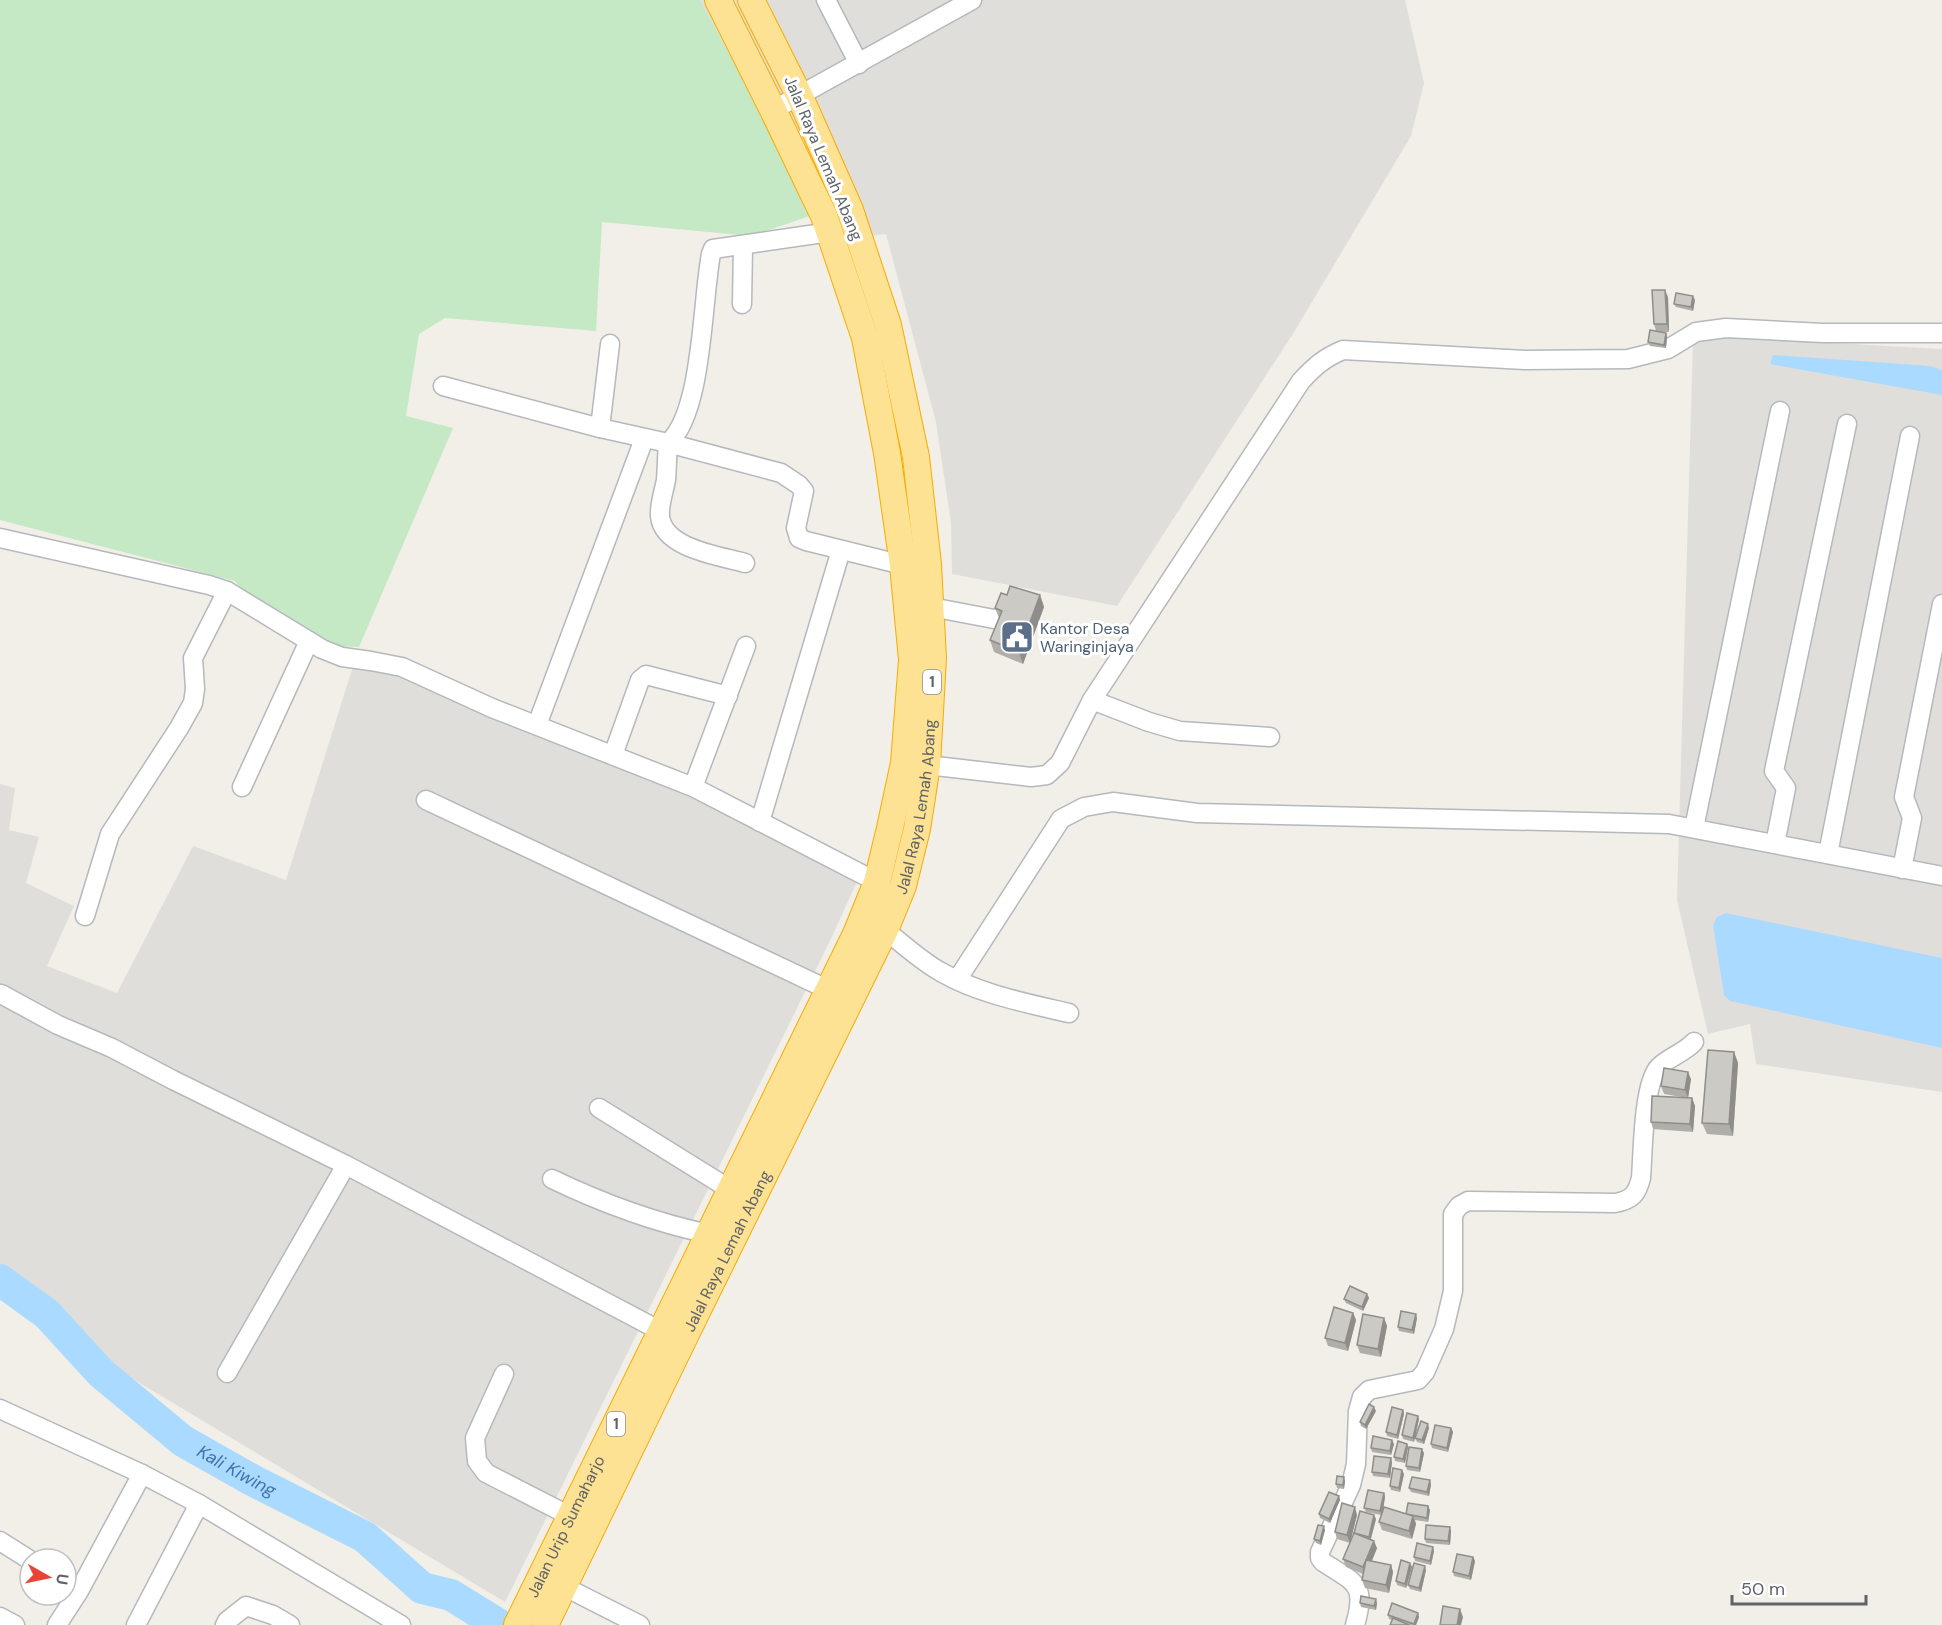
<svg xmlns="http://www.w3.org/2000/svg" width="1942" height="1625" font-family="'DM Sans',sans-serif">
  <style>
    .industrial { fill: #e0deda }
    .green { fill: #c5e8c5 }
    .water { fill: #aadaff }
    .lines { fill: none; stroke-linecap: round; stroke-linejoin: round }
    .river { stroke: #aadaff; stroke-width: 32 }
    .minor-casing { stroke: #b5b8bc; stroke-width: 21 }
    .highway-casing { stroke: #f9ab00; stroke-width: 28 }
    .minor { stroke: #fff; stroke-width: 18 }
    .highway { stroke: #fde293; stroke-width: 26 }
    .wall { fill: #afaea9 }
    .shaded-wall { fill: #8f8d8a }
    .building { fill: #cccac5; stroke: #8f8d8a; stroke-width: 1.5 }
    .labels { text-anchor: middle; stroke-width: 6; stroke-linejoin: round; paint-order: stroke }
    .shield { fill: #fff; stroke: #8f9295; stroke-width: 1.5 }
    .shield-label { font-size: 15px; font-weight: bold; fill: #5f6368 }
    .street-label { font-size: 16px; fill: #5f6368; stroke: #fff }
    .service-label { font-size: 16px; fill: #4e5e75; stroke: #fff; text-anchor: start }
    .water-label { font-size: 18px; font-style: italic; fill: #4174aa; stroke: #fff }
  </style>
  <rect width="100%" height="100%" fill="#f1efe8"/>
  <!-- industrial -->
  <g class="industrial">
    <polygon points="700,0 1405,0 1424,83 1411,136 1294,332 1117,606 952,574 951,523 936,422 886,234 817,242 802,188"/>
    <polygon points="1708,336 1942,349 1942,1092 1756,1064 1750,1024 1708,1034 1677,900 1693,341"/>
    <polygon points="354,663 511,712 862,871 827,947 505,1602 38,1322 0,1296 0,784 15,788 9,830 39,837 26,883 74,906 47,966 117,993 193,846 286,880"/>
  </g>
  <!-- green -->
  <polygon class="green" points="0,0 700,0 802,188 810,216 751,236 602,222 596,331 445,318 419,334 406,416 453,428 359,647 325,646 251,602 235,581 0,520"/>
  <!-- water -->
  <g class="water">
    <polygon points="1773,355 1930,366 1942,370 1942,395 1770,364"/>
    <polygon points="1726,913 1942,958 1942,1048 1730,1001 1724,995 1713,925 1717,917"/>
  </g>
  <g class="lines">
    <!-- river -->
    <path class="river" id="s1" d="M 0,1280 L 47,1314 L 101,1373 L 183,1441 L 252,1480 L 365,1537 L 422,1588 L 451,1595 L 498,1624"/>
    <!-- minor casing -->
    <g class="minor-casing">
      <g id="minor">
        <polyline points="826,0 859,64"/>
        <polyline points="773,110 972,0"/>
        <polyline points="742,304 743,246"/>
        <polyline points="443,386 600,428 668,443 781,473 799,485 804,491 796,528 799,538 806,541 903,565"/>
        <polyline points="600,428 610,344"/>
        <polyline points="0,538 209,585 227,591 322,649 342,657 371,661 402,667 492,708 693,787 877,882"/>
        <path d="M 745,563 C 721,556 663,549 660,516 C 659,505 664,491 666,480 C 667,467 667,455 668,443 C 703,413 702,300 711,254 L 713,249 L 830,232"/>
        <polyline points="931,607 994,619"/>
        <polyline points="1092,700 1149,722 1180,731 1270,737"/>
        <polyline points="537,725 644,439"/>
        <polyline points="613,755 640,680 646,675 728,696"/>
        <path d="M 927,765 L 1031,777 L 1047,775 L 1060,763 L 1092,700 L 1301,381 C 1315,366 1324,358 1343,350 L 1525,360 L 1628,359 L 1668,349 L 1696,332 L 1726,328 L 1823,333 L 1942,333"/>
        <polyline points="242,787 309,641"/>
        <polyline points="693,787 746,646"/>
        <polyline points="426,800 829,990"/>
        <polyline points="760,822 841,550"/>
        <polyline points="1694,828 1780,411"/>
        <polyline points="1775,844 1786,788 1774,771 1847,424"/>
        <polyline points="1828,854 1910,436"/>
        <polyline points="1902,869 1912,818 1904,797 1942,604"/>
        <polyline points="85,916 110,834 179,728 193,703 195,689 193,658 227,591"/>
        <path d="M 885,930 C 903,944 921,961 941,972 C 979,994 1026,1003 1069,1013"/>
        <polyline points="957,980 1061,819 1084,807 1113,802 1197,813 1669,824 1942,876"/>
        <polyline points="1,994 58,1025 112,1048 173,1080 346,1165 670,1336"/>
        <polyline points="599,1108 731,1190"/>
        <path d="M 552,1179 C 604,1204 652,1222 709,1234"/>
        <polyline points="227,1373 346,1165"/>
        <polyline points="504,1374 475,1438 477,1461 486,1473 570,1516"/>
        <polyline points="0,1409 142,1474 199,1504 401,1625"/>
        <polyline points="0,1541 30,1560"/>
        <polyline points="563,1586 640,1625"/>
        <polyline points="0,1617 15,1625"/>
        <polyline points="57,1625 79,1591 142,1474"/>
        <polyline points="136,1625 199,1504"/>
        <polyline points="225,1625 227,1621 246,1606 273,1615 290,1625"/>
        <path d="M 1355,1625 C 1367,1583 1355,1583 1323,1562 L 1320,1558 L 1320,1552 L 1351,1485 L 1356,1464 L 1358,1411 L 1362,1397 L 1369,1390 L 1418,1380 L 1425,1372 L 1444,1329 L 1453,1291 L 1453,1214 L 1459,1206 L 1468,1201 L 1615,1203 C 1632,1200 1637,1194 1641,1178 C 1643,1153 1643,1083 1659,1067 C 1669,1057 1684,1053 1694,1042"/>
      </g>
    </g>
    <!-- highway casing -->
    <g class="highway-casing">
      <g id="highway">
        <path id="s2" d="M 517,1625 L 856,934 L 877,882 L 890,828 L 904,763 L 912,660 L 903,565 L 887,453 L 865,338 L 824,216 L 773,110 L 718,0"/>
        <path id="s3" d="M 545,1625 L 686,1334 L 885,930 L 903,886 L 917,829 L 927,765 L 933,658 L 928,564 L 916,457 L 888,325 L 850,210 L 800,97 L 751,0"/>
      </g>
    </g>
    <!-- minor -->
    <use href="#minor" class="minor"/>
    <!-- highway -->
    <use href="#highway" class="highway"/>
  </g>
  <!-- wall -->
  <g class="wall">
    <polygon points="1668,297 1669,332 1661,332 1666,333 1667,337 1666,348 1650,346 1648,342 1656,331 1654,324"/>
    <polygon points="1695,300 1693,311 1676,307 1674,304"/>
    <polygon points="1040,595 1044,607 1023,664 994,652 990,640 999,618 995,608"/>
    <polygon points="1734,1052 1738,1063 1733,1136 1707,1134 1702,1123"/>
    <polygon points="1691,1079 1688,1098 1664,1094 1661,1086"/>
    <polygon points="1692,1098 1695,1106 1693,1132 1653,1129 1651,1122"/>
    <polygon points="1367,1294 1369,1298 1363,1311 1346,1303 1344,1299"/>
    <polygon points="1353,1313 1356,1320 1348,1351 1328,1346 1325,1338"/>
    <polygon points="1384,1318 1387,1326 1381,1357 1360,1353 1357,1345"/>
    <polygon points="1417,1318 1414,1334 1399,1331 1398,1327"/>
    <polygon points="1403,1410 1404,1414 1398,1439 1387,1436 1386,1432"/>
    <polygon points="1376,1411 1366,1429 1361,1426 1360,1422"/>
    <polygon points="1419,1419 1414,1442 1403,1439 1402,1435"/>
    <polygon points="1429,1428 1424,1444 1417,1442 1415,1438"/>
    <polygon points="1451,1428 1453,1432 1448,1452 1432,1448 1431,1444"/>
    <polygon points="1394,1444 1391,1455 1372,1452 1371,1448"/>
    <polygon points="1407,1444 1408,1447 1405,1463 1395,1461 1394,1457"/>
    <polygon points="1424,1453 1420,1472 1407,1470 1406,1466"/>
    <polygon points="1392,1462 1390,1478 1373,1476 1372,1472"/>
    <polygon points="1404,1474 1400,1492 1391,1490 1390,1486"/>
    <polygon points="1345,1481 1344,1489 1337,1488 1336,1484"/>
    <polygon points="1431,1484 1429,1496 1411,1492 1409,1488"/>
    <polygon points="1384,1493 1385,1497 1383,1511 1406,1514 1430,1510 1428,1522 1415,1520 1416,1524 1412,1539 1382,1530 1379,1522 1381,1515 1366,1512 1364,1508"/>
    <polygon points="1339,1496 1340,1500 1330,1523 1320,1518 1319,1514"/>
    <polygon points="1357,1515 1350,1543 1337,1539 1335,1532"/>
    <polygon points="1374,1515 1376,1519 1371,1539 1377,1548 1372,1561 1391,1565 1393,1572 1389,1593 1365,1588 1362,1580 1363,1574 1346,1567 1343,1559"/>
    <polygon points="1325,1530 1321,1545 1316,1543 1314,1539"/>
    <polygon points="1451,1531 1450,1545 1426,1543 1425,1539"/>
    <polygon points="1434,1551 1431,1565 1415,1561 1414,1557"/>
    <polygon points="1473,1557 1475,1561 1471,1580 1454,1576 1453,1572"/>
    <polygon points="1410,1563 1412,1567 1406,1588 1397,1585 1396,1581"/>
    <polygon points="1426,1570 1421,1592 1410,1589 1408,1585"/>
    <polygon points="1360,1603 1377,1603 1376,1610 1361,1607"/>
    <polygon points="1418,1613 1419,1617 1416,1625 1390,1625 1392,1620 1389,1619 1388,1615"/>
  </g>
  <!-- shaded-wall -->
  <g class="shaded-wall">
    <polygon points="1665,290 1668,297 1669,332 1667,324"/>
    <polygon points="1693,296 1695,300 1693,311 1691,307"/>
    <polygon points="1666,333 1667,337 1666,348 1664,345"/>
    <polygon points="1040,595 1044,607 1023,664 1019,652"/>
    <polygon points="1734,1052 1738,1063 1733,1136 1729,1124"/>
    <polygon points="1688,1072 1691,1079 1688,1098 1685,1090"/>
    <polygon points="1692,1098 1695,1106 1693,1132 1690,1124"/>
    <polygon points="1367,1294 1369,1298 1363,1311 1362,1307"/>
    <polygon points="1353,1313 1356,1320 1348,1351 1345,1343"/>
    <polygon points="1416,1314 1417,1318 1414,1334 1412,1330"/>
    <polygon points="1384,1318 1387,1326 1381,1357 1378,1349"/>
    <polygon points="1374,1407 1376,1411 1366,1429 1365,1425"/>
    <polygon points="1403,1410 1404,1414 1398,1439 1397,1435"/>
    <polygon points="1418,1416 1419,1419 1414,1442 1413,1438"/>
    <polygon points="1428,1424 1429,1428 1424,1444 1422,1440"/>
    <polygon points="1451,1428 1453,1432 1448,1452 1447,1448"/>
    <polygon points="1392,1440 1394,1444 1391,1455 1390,1451"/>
    <polygon points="1407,1444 1408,1447 1405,1463 1403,1459"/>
    <polygon points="1422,1449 1424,1453 1420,1472 1419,1468"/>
    <polygon points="1391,1458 1392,1462 1390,1478 1388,1474"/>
    <polygon points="1402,1470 1404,1474 1400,1492 1399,1488"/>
    <polygon points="1344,1477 1345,1481 1344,1489 1343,1485"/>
    <polygon points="1430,1480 1431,1484 1429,1496 1427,1492"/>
    <polygon points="1384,1493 1385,1497 1382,1515 1380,1511"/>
    <polygon points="1339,1496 1340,1500 1330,1523 1329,1519"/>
    <polygon points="1428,1506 1430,1510 1428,1522 1427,1518"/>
    <polygon points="1355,1507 1357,1515 1350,1543 1347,1535"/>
    <polygon points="1374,1515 1376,1519 1370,1541 1369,1537"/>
    <polygon points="1413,1516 1416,1524 1412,1539 1409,1531"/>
    <polygon points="1324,1526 1325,1530 1321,1545 1320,1541"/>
    <polygon points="1450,1527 1451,1531 1450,1545 1448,1541"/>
    <polygon points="1374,1541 1377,1548 1366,1575 1363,1567"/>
    <polygon points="1433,1547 1434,1551 1431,1565 1430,1561"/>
    <polygon points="1473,1557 1475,1561 1471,1580 1469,1576"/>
    <polygon points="1410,1563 1412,1567 1406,1588 1405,1584"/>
    <polygon points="1391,1565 1393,1572 1389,1593 1386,1585"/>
    <polygon points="1425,1566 1426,1570 1421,1592 1419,1588"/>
    <polygon points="1376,1599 1377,1603 1376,1610 1374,1606"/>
    <polygon points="1460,1609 1463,1617 1461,1625 1457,1625"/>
    <polygon points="1418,1613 1419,1617 1416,1625 1414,1625"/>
  </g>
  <!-- building -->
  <g class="building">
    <polygon points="1652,290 1665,290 1667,324 1654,324"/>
    <polygon points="1676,293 1693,296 1691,307 1674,304"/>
    <polygon points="1650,330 1666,333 1664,345 1648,342"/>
    <polygon points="1010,586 1040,595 1019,652 990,640 1002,611 995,608 1001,593 1007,595"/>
    <polygon points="1708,1050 1734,1052 1729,1124 1702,1123"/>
    <polygon points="1664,1068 1688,1072 1685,1090 1661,1086"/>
    <polygon points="1652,1096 1692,1098 1690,1124 1651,1122"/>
    <polygon points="1350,1286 1367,1294 1362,1307 1344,1299"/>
    <polygon points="1334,1307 1353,1313 1345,1343 1325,1338"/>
    <polygon points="1401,1311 1416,1314 1412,1330 1398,1327"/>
    <polygon points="1363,1314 1384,1318 1378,1349 1357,1345"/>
    <polygon points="1369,1404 1374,1407 1365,1425 1360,1422"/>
    <polygon points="1392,1407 1403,1410 1397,1435 1386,1432"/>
    <polygon points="1407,1413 1418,1416 1413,1438 1402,1435"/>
    <polygon points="1421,1421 1428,1424 1422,1440 1415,1438"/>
    <polygon points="1435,1425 1451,1428 1447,1448 1431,1444"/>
    <polygon points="1373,1436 1392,1440 1390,1451 1371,1448"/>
    <polygon points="1398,1441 1407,1444 1403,1459 1394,1457"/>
    <polygon points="1409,1447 1422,1449 1419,1468 1406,1466"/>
    <polygon points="1374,1456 1391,1458 1388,1474 1372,1472"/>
    <polygon points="1393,1468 1402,1470 1399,1488 1390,1486"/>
    <polygon points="1337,1476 1344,1477 1343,1485 1336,1484"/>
    <polygon points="1412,1477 1430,1480 1427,1492 1409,1488"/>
    <polygon points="1368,1490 1384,1493 1380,1511 1364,1508"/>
    <polygon points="1329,1492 1339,1496 1329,1519 1319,1514"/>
    <polygon points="1342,1503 1355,1507 1347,1535 1335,1532"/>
    <polygon points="1408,1503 1428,1506 1427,1518 1406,1514"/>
    <polygon points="1384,1507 1413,1516 1409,1531 1379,1522"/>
    <polygon points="1360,1511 1374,1515 1369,1537 1354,1533"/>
    <polygon points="1318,1525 1324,1526 1320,1541 1314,1539"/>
    <polygon points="1426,1525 1450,1527 1448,1541 1425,1539"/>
    <polygon points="1354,1533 1374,1541 1363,1567 1343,1559"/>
    <polygon points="1417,1543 1433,1547 1430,1561 1414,1557"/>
    <polygon points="1457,1554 1473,1557 1469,1576 1453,1572"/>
    <polygon points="1366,1560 1391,1565 1386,1585 1362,1580"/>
    <polygon points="1401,1560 1410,1563 1405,1584 1396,1581"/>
    <polygon points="1414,1563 1425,1566 1419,1588 1408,1585"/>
    <polygon points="1361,1596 1376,1599 1374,1606 1360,1603"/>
    <polygon points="1392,1603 1418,1613 1414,1624 1388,1615"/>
    <polygon points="1443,1606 1460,1609 1457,1625 1440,1625"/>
    <polygon points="1393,1618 1409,1625 1390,1625"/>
  </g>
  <!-- icons -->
  <defs>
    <g id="civic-square" transform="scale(1.725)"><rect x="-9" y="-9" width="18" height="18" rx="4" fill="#5c6f8a" stroke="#fff"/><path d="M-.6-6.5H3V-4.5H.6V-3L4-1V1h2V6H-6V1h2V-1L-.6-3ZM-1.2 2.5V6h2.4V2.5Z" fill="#fff"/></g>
  </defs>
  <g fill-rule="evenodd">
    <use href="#civic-square" x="1017" y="637"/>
  </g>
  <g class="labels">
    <!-- shield labels -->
    <g class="shield">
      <rect x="923" y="670" width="18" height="24" rx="4.5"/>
      <rect x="607" y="1412" width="18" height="24" rx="4.5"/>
    </g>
    <g class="shield-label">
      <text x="932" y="687">1</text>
      <text x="616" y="1429">1</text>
    </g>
    <!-- street labels -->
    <g class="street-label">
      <text transform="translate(824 158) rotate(67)" y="6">Jalal Raya Lemah Abang</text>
      <text dy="6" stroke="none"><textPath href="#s3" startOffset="902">Jalal Raya Lemah Abang</textPath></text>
      <text dy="6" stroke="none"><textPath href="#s3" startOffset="416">Jalal Raya Lemah Abang</textPath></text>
      <text dy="6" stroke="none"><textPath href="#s2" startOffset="110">Jalan Urip Sumaharjo</textPath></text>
    </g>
    <!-- service labels -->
    <g class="service-label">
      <text x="1040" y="634">Kantor Desa<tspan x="1040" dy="18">Waringinjaya</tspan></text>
    </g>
    <!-- water labels -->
    <g class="water-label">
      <text dy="6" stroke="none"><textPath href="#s1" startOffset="306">Kali Kiwing</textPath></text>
    </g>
  </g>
  <!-- north arrow -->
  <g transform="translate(48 1577) rotate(99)"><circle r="28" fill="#ffffff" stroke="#bfc1c3" stroke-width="1.5"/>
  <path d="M0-4.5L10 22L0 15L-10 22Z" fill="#ea4335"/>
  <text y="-9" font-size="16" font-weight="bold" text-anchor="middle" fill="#5f6368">U</text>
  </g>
  <!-- scale -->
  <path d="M1732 1595v9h134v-9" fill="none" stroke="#5f6368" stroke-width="3"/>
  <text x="1741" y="1595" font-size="18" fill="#5f6368" stroke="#ffffff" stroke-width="4.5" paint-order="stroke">50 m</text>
</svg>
